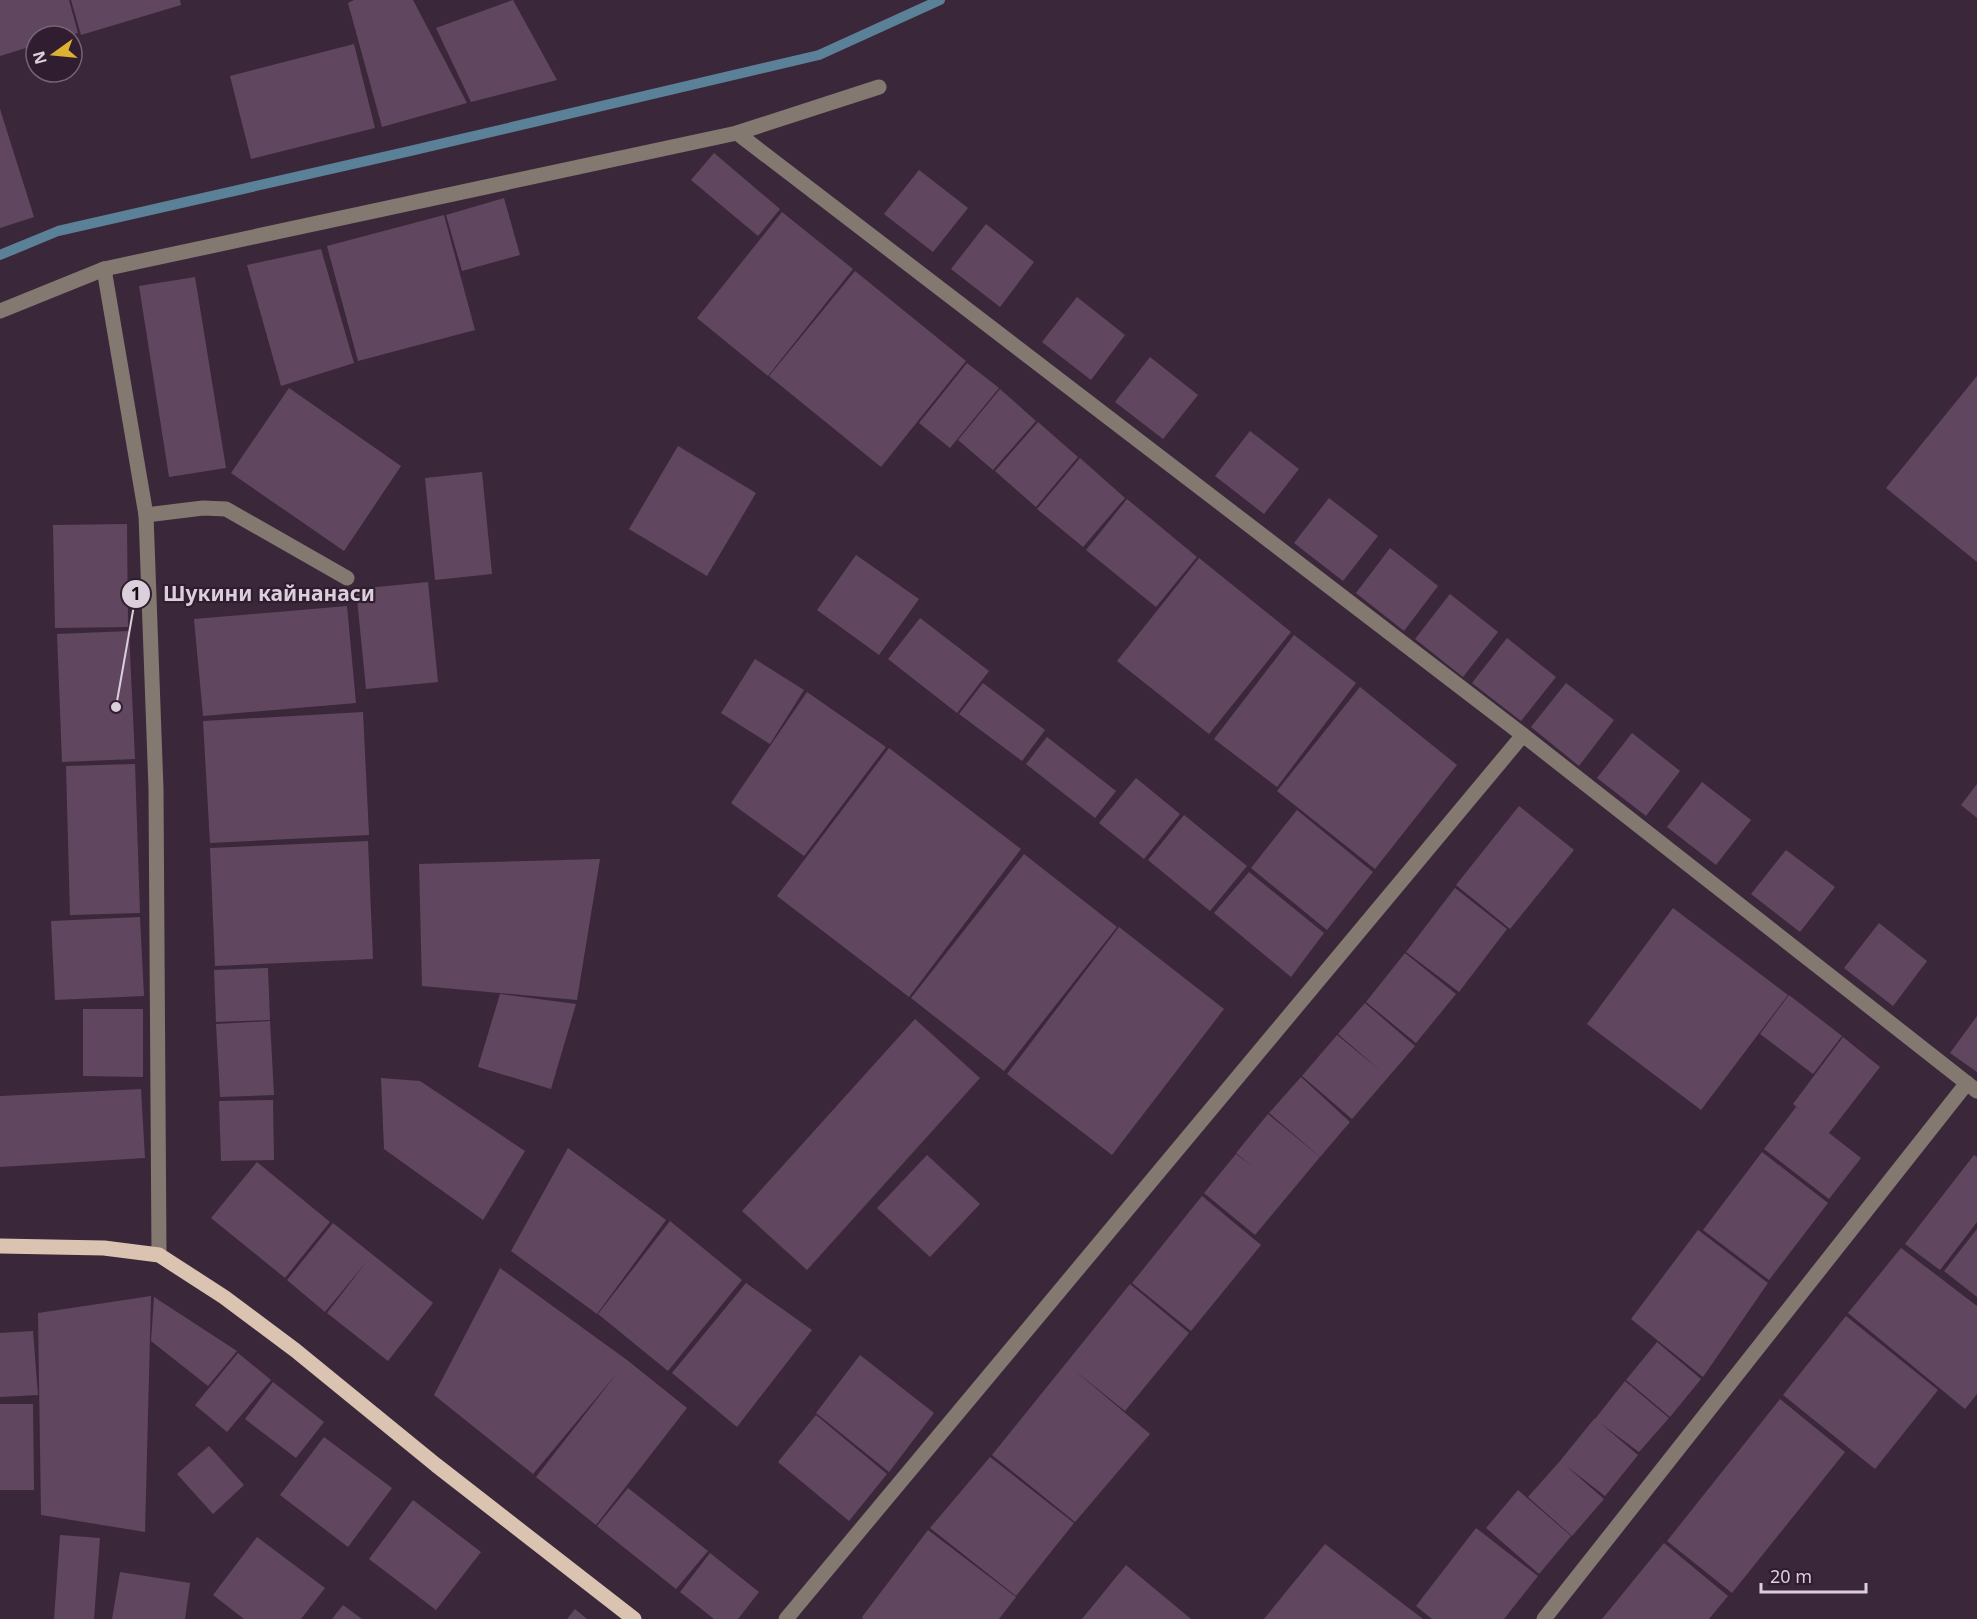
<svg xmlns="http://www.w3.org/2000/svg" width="1977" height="1619" font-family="'Noto Sans',sans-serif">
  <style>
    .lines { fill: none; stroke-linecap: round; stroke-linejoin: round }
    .stream { stroke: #5a8197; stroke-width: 10 }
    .building { fill: #614660 }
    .minor { stroke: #847970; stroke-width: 15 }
    .major { stroke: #dac3b1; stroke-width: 15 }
    .leader { fill: none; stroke: #dbcfdb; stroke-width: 2 }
    .callout-dot { fill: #dbcfdb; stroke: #301d30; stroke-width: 2 }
    .mark-label { font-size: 18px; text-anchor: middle; font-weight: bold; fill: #111 }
    .callout-label { font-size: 21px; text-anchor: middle; font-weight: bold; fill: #dbcfdb; stroke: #301d30; stroke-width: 4.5; stroke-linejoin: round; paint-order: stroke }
  </style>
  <rect width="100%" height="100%" fill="#3b273a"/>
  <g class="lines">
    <!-- stream -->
    <polyline class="stream" points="0,255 58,231 410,151 819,55 940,0"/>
  </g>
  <!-- building -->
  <g class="building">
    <polygon points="0,0 69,0 78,33 67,36 36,36 36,45 0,56"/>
    <polygon points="71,0 180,0 181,5 81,35"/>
    <polygon points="354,0 413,0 467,103 382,127 348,3"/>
    <polygon points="513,0 557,80 471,102 436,28"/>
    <polygon points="354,44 375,128 251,159 230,76"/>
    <polygon points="0,109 34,217 0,228"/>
    <polygon points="714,153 780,209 758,236 691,180"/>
    <polygon points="919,170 968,208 933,252 884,214"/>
    <polygon points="504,198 520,255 462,271 446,215"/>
    <polygon points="782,212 853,269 768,376 697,318"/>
    <polygon points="444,215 475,330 358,361 327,246"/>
    <polygon points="986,224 1034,262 1000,307 951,269"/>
    <polygon points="321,249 354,363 281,386 247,265"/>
    <polygon points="855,271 966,361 881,467 769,376"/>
    <polygon points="195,277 226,468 169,477 139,286"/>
    <polygon points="1077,297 1125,335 1091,380 1042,342"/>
    <polygon points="1150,357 1198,395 1163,439 1115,402"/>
    <polygon points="967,363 999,388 950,448 919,423"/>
    <polygon points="1977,376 1977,562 1886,488"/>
    <polygon points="289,388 401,466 344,551 231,473"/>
    <polygon points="1000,389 1036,421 993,470 958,440"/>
    <polygon points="1038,422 1078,457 1036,507 995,471"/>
    <polygon points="1250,431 1299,469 1264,514 1215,476"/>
    <polygon points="678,446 756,493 707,576 629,529"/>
    <polygon points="1080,458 1125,498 1083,547 1037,509"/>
    <polygon points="482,472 492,574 435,580 425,478"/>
    <polygon points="1329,498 1378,536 1343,581 1294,543"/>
    <polygon points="1127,499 1197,557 1156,607 1086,550"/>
    <polygon points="127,524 128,627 55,628 53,525"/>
    <polygon points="1390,548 1438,586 1404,631 1356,593"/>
    <polygon points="856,555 919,599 879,655 817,610"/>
    <polygon points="1199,558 1291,632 1209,734 1117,661"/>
    <polygon points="428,582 438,682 366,689 356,589"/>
    <polygon points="1450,594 1498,632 1463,677 1415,639"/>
    <polygon points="347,606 356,703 203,716 194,619"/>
    <polygon points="920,618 989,671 957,713 888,659"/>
    <polygon points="129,631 135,759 62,762 57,634"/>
    <polygon points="1294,635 1356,683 1277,787 1214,739"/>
    <polygon points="1507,638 1556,677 1521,721 1472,683"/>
    <polygon points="755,659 804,690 770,744 721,713"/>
    <polygon points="983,683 1045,730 1022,761 959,714"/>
    <polygon points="1566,683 1614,720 1579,766 1531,727"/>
    <polygon points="1360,687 1457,765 1375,869 1277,791"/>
    <polygon points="807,692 886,747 804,856 731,803"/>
    <polygon points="363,712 369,835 210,843 203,721"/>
    <polygon points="1632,733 1680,771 1646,816 1597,778"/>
    <polygon points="1047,737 1116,791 1095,818 1026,764"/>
    <polygon points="889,748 1021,849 909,997 777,896"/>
    <polygon points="135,764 140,913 70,915 66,766"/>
    <polygon points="1136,778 1180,814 1144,859 1099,823"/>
    <polygon points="1702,782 1751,820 1716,865 1667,827"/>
    <polygon points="1977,784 1977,818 1961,805"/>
    <polygon points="1519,806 1574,850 1510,929 1456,885"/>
    <polygon points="1297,810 1373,872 1327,930 1251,868"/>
    <polygon points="1184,815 1247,866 1210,911 1148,860"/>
    <polygon points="368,841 373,959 215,966 210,848"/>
    <polygon points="1786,850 1835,887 1800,932 1751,894"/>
    <polygon points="1024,854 1117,927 1004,1071 911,998"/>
    <polygon points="600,859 577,1000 422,986 419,864"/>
    <polygon points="1249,872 1324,933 1291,977 1214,913"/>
    <polygon points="1455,888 1507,929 1459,992 1406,952"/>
    <polygon points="1673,908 1788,995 1701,1110 1587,1024"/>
    <polygon points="140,917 144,996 55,1000 51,921"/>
    <polygon points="1879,923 1927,961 1893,1006 1844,968"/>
    <polygon points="1119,927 1224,1009 1112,1155 1007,1074"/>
    <polygon points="1405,953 1456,994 1416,1043 1366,1002"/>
    <polygon points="268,968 270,1020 216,1022 214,970"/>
    <polygon points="500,994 576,1004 551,1089 478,1067"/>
    <polygon points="1789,995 1842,1036 1813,1074 1760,1034"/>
    <polygon points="1365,1003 1415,1046 1352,1119 1302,1076 1337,1035 1381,1071 1338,1034"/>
    <polygon points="83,1009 143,1009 143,1077 83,1076"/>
    <polygon points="1977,1016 1977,1072 1950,1053"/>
    <polygon points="915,1019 980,1078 807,1270 742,1211"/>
    <polygon points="270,1021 274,1095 220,1097 216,1024"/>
    <polygon points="1843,1037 1880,1067 1829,1133 1861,1158 1829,1199 1764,1149 1796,1107 1801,1111 1793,1104"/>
    <polygon points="1301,1077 1350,1122 1320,1157 1269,1113"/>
    <polygon points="381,1078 420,1081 525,1151 483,1220 384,1149"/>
    <polygon points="141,1089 145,1158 0,1167 0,1096"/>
    <polygon points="273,1100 274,1160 221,1161 219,1101"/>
    <polygon points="1268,1114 1320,1157 1255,1235 1204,1193 1236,1154 1253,1167 1236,1153"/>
    <polygon points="568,1148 666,1220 597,1314 511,1251"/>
    <polygon points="1762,1152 1828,1203 1769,1280 1703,1230"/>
    <polygon points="927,1155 980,1204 930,1257 877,1208"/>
    <polygon points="1974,1155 1977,1157 1977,1222 1940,1270 1905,1244"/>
    <polygon points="257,1162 330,1222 285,1278 211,1218"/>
    <polygon points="1202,1196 1261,1245 1191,1331 1132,1283"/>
    <polygon points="670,1221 742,1280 668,1371 598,1314"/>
    <polygon points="333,1223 433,1303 388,1361 327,1313 367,1261 325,1312 287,1280"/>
    <polygon points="1977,1229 1977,1297 1944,1271"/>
    <polygon points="1698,1230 1768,1283 1703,1377 1631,1319"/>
    <polygon points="1901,1248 1977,1306 1977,1394 1965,1409 1848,1313"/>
    <polygon points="500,1268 627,1360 687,1408 596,1525 536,1477 618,1372 533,1474 434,1395"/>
    <polygon points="746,1283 812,1330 737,1427 672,1373"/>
    <polygon points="1130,1284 1189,1333 1125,1411 1073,1369 1150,1434 1075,1522 992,1455"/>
    <polygon points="151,1296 145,1532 41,1515 38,1313"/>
    <polygon points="154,1297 237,1351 208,1386 151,1341"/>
    <polygon points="1846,1316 1938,1390 1875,1469 1783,1395"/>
    <polygon points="33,1331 38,1395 0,1397 0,1333"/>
    <polygon points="1657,1342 1701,1379 1670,1417 1626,1380"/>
    <polygon points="238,1353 271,1380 227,1432 195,1405"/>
    <polygon points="860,1355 934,1413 889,1472 816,1413"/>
    <polygon points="1625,1381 1669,1418 1639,1452 1600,1423 1638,1455 1605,1496 1565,1465 1604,1499 1572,1536 1528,1497 1560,1461 1594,1419 1595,1419"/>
    <polygon points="273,1382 324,1422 296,1458 245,1419"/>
    <polygon points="1780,1399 1845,1452 1732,1593 1667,1541"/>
    <polygon points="0,1404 33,1404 34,1490 0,1490"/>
    <polygon points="816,1415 887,1474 849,1521 778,1462"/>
    <polygon points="324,1437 392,1488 348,1547 280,1495"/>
    <polygon points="209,1446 244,1485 213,1514 177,1474"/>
    <polygon points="990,1457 1074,1523 1016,1596 930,1528"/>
    <polygon points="628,1488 708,1551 676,1589 597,1526"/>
    <polygon points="1518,1490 1571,1536 1539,1574 1486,1528"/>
    <polygon points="413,1500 481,1552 436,1610 369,1559"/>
    <polygon points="1476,1528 1538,1576 1504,1619 1432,1619 1416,1606"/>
    <polygon points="928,1530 1016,1597 999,1619 863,1619 862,1617"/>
    <polygon points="60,1535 100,1538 94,1619 54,1619"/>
    <polygon points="257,1537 325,1588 301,1619 244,1619 213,1595"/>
    <polygon points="1664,1543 1728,1596 1709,1619 1602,1619"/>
    <polygon points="1325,1544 1423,1619 1264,1619"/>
    <polygon points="710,1553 759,1592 738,1619 714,1619 680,1592"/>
    <polygon points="1126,1565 1191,1619 1082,1619"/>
    <polygon points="120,1572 190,1583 185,1619 112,1619"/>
    <polygon points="343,1605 362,1619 332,1619"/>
    <polygon points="575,1609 587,1619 567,1619"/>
  </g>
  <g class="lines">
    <!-- minor -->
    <g class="minor">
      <polyline points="737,133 1523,735 1977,1091"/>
      <polyline points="104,269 146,515 156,789 159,1255"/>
      <polyline points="0,311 104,269 737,133 879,87"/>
      <polyline points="146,515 203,508 226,509 347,578"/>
      <polyline points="786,1619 1523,735"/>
      <polyline points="1544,1619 1967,1083"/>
    </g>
    <!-- major -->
    <polyline class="major" points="0,1246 104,1248 159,1255 224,1297 295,1350 436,1465 634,1619"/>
  </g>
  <!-- callouts -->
  <path class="leader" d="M116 707L136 594"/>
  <g class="callout-dot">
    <circle cx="116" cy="707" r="6"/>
    <circle cx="136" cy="594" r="15"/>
  </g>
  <g class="mark-label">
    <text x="136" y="600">1</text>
  </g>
  <g class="callout-label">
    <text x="269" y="601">Шукини кайнанаси</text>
  </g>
  <!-- north arrow -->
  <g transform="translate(54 54) rotate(255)"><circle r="28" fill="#301d30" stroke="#746474" stroke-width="1.5"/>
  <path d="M0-4.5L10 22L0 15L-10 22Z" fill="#ddb133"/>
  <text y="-9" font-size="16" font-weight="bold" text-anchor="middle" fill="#dbcfdb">N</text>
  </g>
  <!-- scale -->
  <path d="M1761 1583v9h105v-9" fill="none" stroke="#dbcfdb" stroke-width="3"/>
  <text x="1770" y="1583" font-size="18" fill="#dbcfdb" stroke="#301d30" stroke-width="4.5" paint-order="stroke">20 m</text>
</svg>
